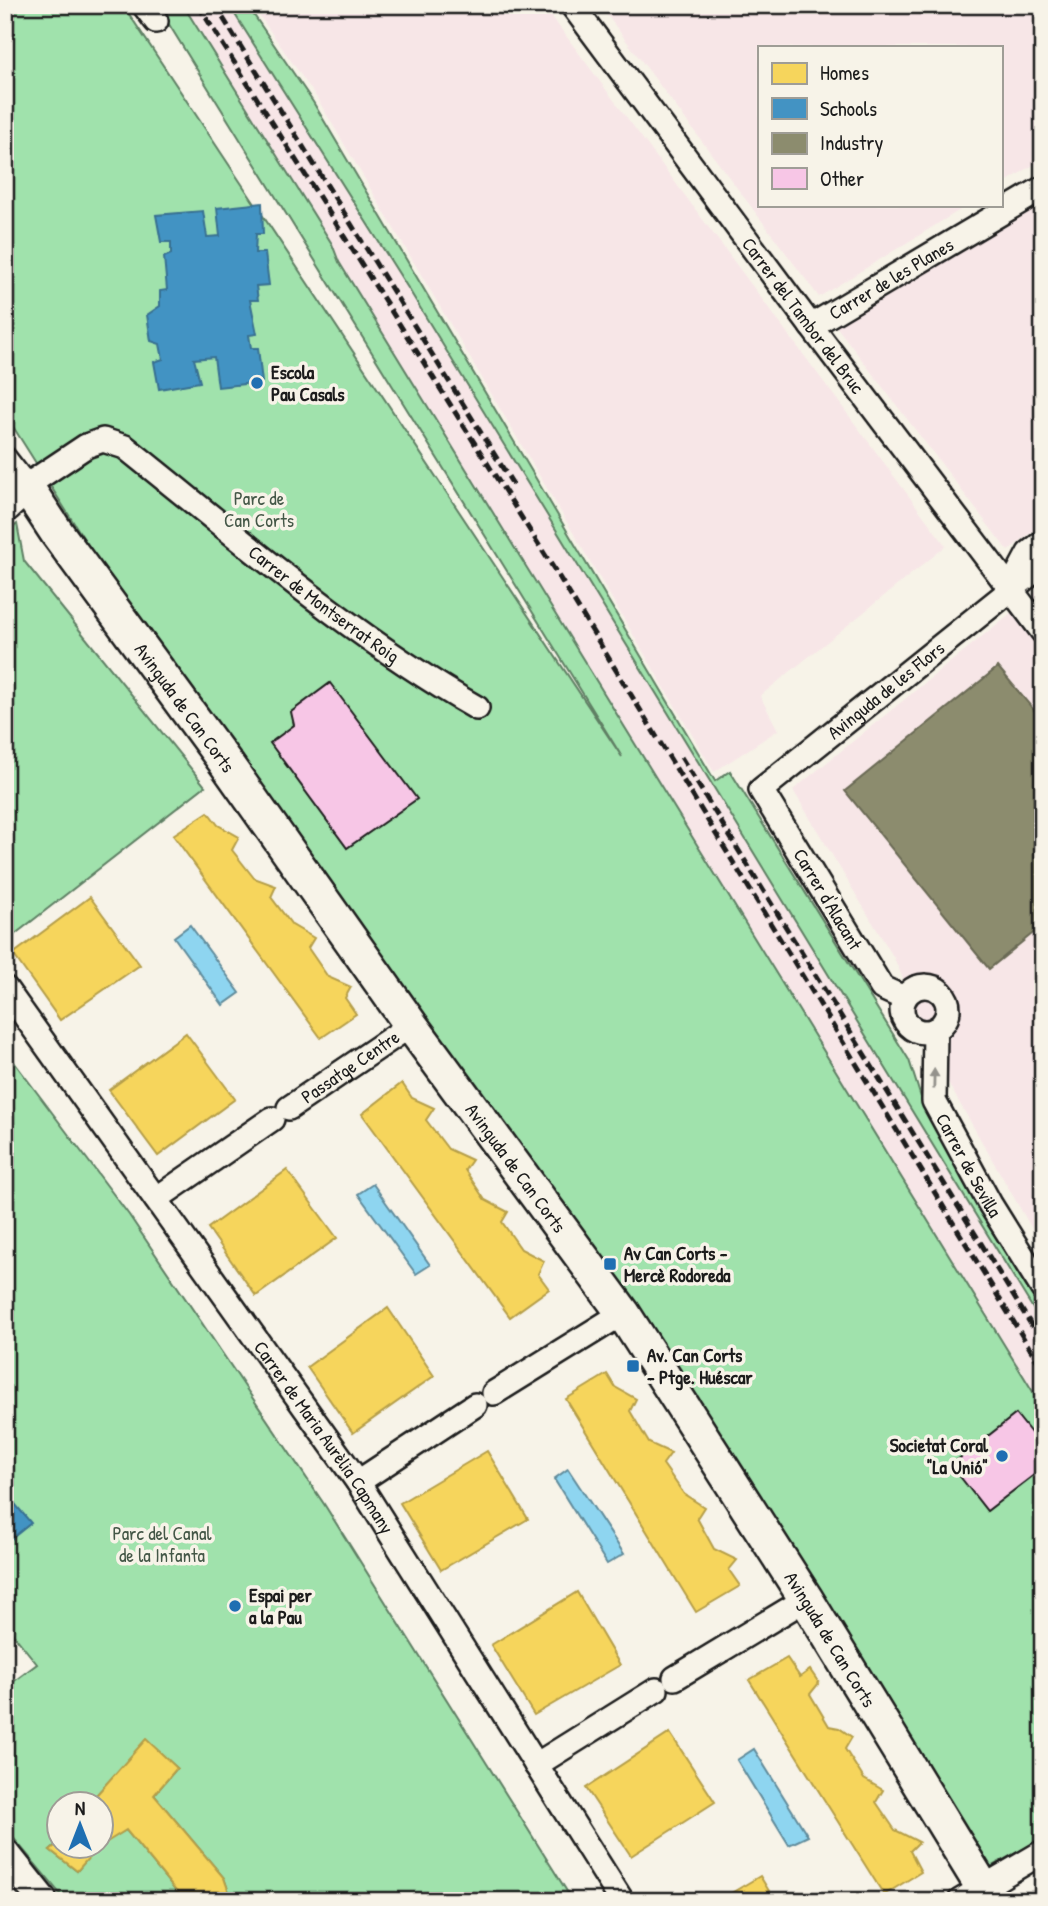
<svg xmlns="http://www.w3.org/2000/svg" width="1048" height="1906" font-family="'Patrick Hand',sans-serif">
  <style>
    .built { fill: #f7e6e7 }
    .green { fill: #a0e2ac; stroke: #5e7f64; stroke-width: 2 }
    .water { fill: #8ed5f0; stroke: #608b9b; stroke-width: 2 }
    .homes { fill: #f6d55c; stroke: #b59e49; stroke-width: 2 }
    .schools { fill: #4393c3; stroke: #376f91; stroke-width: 2 }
    .industry { fill: #8c8c6e; stroke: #6a6a55; stroke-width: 2 }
    .building { fill: #f7c6e6; stroke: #1c1c1c; stroke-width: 2 }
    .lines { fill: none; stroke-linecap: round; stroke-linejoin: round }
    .street-casing { stroke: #1c1c1c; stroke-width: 28 }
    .secondary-casing { stroke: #1c1c1c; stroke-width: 38 }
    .street { stroke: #f7f3e8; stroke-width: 23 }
    .secondary { stroke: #f7f3e8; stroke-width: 33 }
    .tram { stroke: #1c1c1c; stroke-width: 2 }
    .rail { stroke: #1c1c1c; stroke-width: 5; stroke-dasharray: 10 5; stroke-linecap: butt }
    .oneway { fill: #94928c }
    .poi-dot { fill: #1f6fb2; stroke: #f7f3e8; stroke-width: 2.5 }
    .labels { text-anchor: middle; stroke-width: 7; stroke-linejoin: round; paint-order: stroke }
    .street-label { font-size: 19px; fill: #1c1c1c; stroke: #f7f3e8 }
    .poi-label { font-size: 19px; font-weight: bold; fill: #1c1c1c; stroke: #f7f3e8; text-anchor: start }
    .park-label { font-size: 19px; fill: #445747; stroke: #f7f3e8 }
  </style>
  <rect width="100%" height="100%" fill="#f7f3e8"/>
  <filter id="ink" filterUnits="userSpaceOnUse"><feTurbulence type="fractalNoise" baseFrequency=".0143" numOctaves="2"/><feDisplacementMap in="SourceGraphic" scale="14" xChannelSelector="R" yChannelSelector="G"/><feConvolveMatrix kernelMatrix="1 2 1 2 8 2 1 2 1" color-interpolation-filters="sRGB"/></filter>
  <g filter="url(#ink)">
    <!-- built -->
    <g class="built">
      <polygon points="183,5 229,5 408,288 1043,1325 1043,1408 339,262 332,244"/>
      <polygon points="252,5 543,5 946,546 760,696 778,730 714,772 317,98"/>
      <polygon points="612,5 1043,5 1043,159 1001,185 1001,47 759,47 759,205 968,205 819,297 604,11"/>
      <polygon points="1043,198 1043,523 1008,551 836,326"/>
      <polygon points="1043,587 1043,1248 951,1088 894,958 793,790"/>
    </g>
    <!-- green -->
    <g class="green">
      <polygon points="5,5 123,5 622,757 157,5 183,5 332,244 339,262 1043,1408 1043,1838 985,1870 120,596 5,414"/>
      <polygon points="229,5 247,5 313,102 715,781 730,771 909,1060 924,1107 1043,1302 1043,1325 408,288"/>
      <polygon points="17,524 24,561 205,786 5,942 5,534"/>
      <polygon points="5,1050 129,1215 324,1504 573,1901 232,1901 224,1878 154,1795 177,1768 146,1740 91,1801 91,1804 60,1804 59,1842 50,1850 77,1871 97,1847 126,1830 184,1901 66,1901 5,1828 5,1688 37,1664 5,1624"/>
    </g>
    <!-- water -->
    <g class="water">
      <polygon points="190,925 240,993 223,1005 174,937"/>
      <polygon points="373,1184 430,1265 416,1274 358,1194"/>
      <polygon points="568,1469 624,1554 607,1564 554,1479"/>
      <polygon points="754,1749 808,1836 789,1845 737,1760"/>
    </g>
    <!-- homes -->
    <g class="homes">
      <polygon points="208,812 218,825 239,837 232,850 254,878 276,886 271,897 292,925 314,938 308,948 328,977 351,987 345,998 356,1014 321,1038 173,835"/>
      <polygon points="90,897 140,965 60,1020 13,954"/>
      <polygon points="186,1033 235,1099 158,1156 109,1090"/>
      <polygon points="402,1083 412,1098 434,1108 426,1120 448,1149 472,1160 465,1170 485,1200 508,1212 502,1222 521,1249 544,1261 538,1274 549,1289 510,1317 362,1114"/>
      <polygon points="287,1170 337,1238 256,1296 208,1228"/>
      <polygon points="388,1308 434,1376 353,1433 307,1367"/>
      <polygon points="607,1374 615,1387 636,1399 630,1411 649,1443 671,1453 663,1464 684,1494 704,1507 697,1518 714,1549 737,1560 729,1570 740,1586 696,1612 566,1399"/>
      <polygon points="487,1451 528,1519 441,1570 400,1503"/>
      <polygon points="577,1592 620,1665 534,1715 491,1645"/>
      <polygon points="787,1658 800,1677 810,1670 819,1683 810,1694 829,1726 839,1728 852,1737 845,1749 864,1779 883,1790 876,1802 895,1830 919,1842 910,1851 921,1872 884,1895 749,1680"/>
      <polygon points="670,1733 715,1802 631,1856 586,1788"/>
      <polygon points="146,1739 177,1768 154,1795 224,1878 232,1901 184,1901 126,1830 102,1845 102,1804 91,1804 91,1801"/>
      <polygon points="60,1842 60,1846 99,1846 77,1871 50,1850"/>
      <polygon points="760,1876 775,1901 718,1901"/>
    </g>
    <!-- schools -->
    <g class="schools">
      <polygon points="262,203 263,234 256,234 255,253 265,253 269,285 256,286 258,300 250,300 257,334 249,335 251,348 258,348 262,382 218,387 214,357 194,359 200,382 159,389 154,362 163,359 160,344 151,341 147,315 160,306 160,291 167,290 164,257 171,254 171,242 161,242 156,215 203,211 207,237 220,236 217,208"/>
      <polygon points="5,1492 31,1523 5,1544"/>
    </g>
    <!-- industry -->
    <polygon class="industry" points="998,667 1043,721 1043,925 989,969 845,791"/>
    <!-- building -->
    <g class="building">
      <polygon points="330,683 417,799 347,848 270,743 294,725 291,712"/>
      <polygon points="1016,1414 1043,1448 1043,1468 987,1511 951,1465"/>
    </g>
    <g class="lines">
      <!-- street casing -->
      <g class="street-casing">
        <g id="street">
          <polyline points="144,5 156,21"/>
          <path id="s1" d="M 572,5 L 811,326 L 1043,632"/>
          <path id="s2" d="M 811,326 L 1043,188"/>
          <path id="s3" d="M 5,459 L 26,486 L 86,446 L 103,440 L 125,447 C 239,538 350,635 477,708"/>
          <polyline points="1014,581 1029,553 1043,542"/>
          <circle cx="925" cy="1009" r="23"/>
          <path id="s4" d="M 5,988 L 358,1482 L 622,1901"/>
          <path id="s5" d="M 904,998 L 882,988 L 761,790 L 1043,564"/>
          <path id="s6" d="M 935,1030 L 934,1101 L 990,1204 L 1043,1289"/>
          <path id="s7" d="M 289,1108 L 411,1025"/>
          <polyline points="156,1199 272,1119"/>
          <polyline points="494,1393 623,1313"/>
          <polyline points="358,1482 475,1405"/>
          <polyline points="675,1678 806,1599"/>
          <polyline points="536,1765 656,1690"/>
          <polyline points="960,1901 1043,1852"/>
        </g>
      </g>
      <!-- secondary casing -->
      <g class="secondary-casing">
        <g id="secondary">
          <path id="s8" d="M 5,505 L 26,486 L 57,533 L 225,762 L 411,1025 L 623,1313 L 806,1599 L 991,1901"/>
          <polyline points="5,1857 40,1901"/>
        </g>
      </g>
      <!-- street -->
      <use href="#street" class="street"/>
      <!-- secondary -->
      <use href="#secondary" class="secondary"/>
      <!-- tram -->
      <g class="tram">
        <polyline points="5,1878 24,1901"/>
        <polyline points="5,1900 6,1901"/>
      </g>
      <!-- rail -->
      <g class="rail">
        <polyline points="198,5 561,580 1043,1370"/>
        <polyline points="215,5 514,486"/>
        <polyline points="681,757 1043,1344"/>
      </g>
    </g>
    <!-- one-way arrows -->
    <defs><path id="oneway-solid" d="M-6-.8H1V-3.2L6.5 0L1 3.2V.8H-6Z" transform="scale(1.75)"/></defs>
    <use class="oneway" href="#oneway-solid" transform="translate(934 1079) rotate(-89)"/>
  </g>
  <!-- markers -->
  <g class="poi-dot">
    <circle cx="257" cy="383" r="7"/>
    <rect x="603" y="1257" width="14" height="14" rx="3.5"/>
    <rect x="626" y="1359" width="14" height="14" rx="3.5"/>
    <circle cx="1002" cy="1456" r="7"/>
    <circle cx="235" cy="1606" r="7"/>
  </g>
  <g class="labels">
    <!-- street labels -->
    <g class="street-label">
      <text dy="7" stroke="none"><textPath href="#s2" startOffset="93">Carrer de les Planes</textPath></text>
      <text dy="7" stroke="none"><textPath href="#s1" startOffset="387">Carrer del Tambor del Bruc</textPath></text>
      <text dy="7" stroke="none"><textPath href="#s3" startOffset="401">Carrer de Montserrat Roig</textPath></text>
      <text dy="7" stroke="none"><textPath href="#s5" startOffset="416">Avinguda de les Flors</textPath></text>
      <text dy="7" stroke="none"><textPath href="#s8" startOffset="301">Avinguda de Can Corts</textPath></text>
      <text transform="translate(828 899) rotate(59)" y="7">Carrer d'Alacant</text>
      <text dy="7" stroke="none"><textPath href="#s7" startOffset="74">Passatge Centre</textPath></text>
      <text dy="7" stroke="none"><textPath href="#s6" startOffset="144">Carrer de Sevilla</textPath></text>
      <text dy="7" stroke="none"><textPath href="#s8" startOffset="868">Avinguda de Can Corts</textPath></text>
      <text dy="7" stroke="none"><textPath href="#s4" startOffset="551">Carrer de Maria Aurèlia Capmany</textPath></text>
      <text dy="7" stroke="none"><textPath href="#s8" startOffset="1435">Avinguda de Can Corts</textPath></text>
    </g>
    <!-- poi labels -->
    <g class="poi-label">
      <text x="271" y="379">Escola<tspan x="271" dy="22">Pau Casals</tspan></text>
      <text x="624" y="1260">Av Can Corts -<tspan x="624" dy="22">Mercè Rodoreda</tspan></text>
      <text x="647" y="1362">Av. Can Corts<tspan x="647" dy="22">- Ptge. Huéscar</tspan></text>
      <text x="988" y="1452" text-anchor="end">Societat Coral<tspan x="988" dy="22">"La Unió"</tspan></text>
      <text x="249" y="1602">Espai per<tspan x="249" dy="22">a la Pau</tspan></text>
    </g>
    <!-- park labels -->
    <g class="park-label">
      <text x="259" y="505">Parc de<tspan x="259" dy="22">Can Corts</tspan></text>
      <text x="162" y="1540">Parc del Canal<tspan x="162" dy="22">de la Infanta</tspan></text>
    </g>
  </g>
  <!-- margin -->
  <rect width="1048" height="1906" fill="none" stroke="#f7f3e8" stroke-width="28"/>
  <rect x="14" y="14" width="1020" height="1878" fill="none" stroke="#1c1c1c" stroke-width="2.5" filter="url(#ink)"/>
  <!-- legend -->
  <rect x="758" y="46" width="245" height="161" fill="#f7f3e8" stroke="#9f9d96" stroke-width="2"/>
  <rect x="772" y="63" width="35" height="21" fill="#f6d55c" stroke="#9f9d96" stroke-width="2"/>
  <text x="820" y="80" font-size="21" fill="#1c1c1c">Homes</text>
  <rect x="772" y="98" width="35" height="21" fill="#4393c3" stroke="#9f9d96" stroke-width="2"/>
  <text x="820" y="116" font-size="21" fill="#1c1c1c">Schools</text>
  <rect x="772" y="133" width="35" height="21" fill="#8c8c6e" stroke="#9f9d96" stroke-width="2"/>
  <text x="820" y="150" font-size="21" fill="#1c1c1c">Industry</text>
  <rect x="772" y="168" width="35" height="21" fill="#f7c6e6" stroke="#9f9d96" stroke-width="2"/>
  <text x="820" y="186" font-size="21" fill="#1c1c1c">Other</text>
  <!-- north arrow -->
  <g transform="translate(80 1825)"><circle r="33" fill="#f7f3e8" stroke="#9f9d96" stroke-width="2"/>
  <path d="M0-5L12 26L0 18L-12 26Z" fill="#1f6fb2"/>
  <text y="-10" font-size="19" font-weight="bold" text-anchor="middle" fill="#1c1c1c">N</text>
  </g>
</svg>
